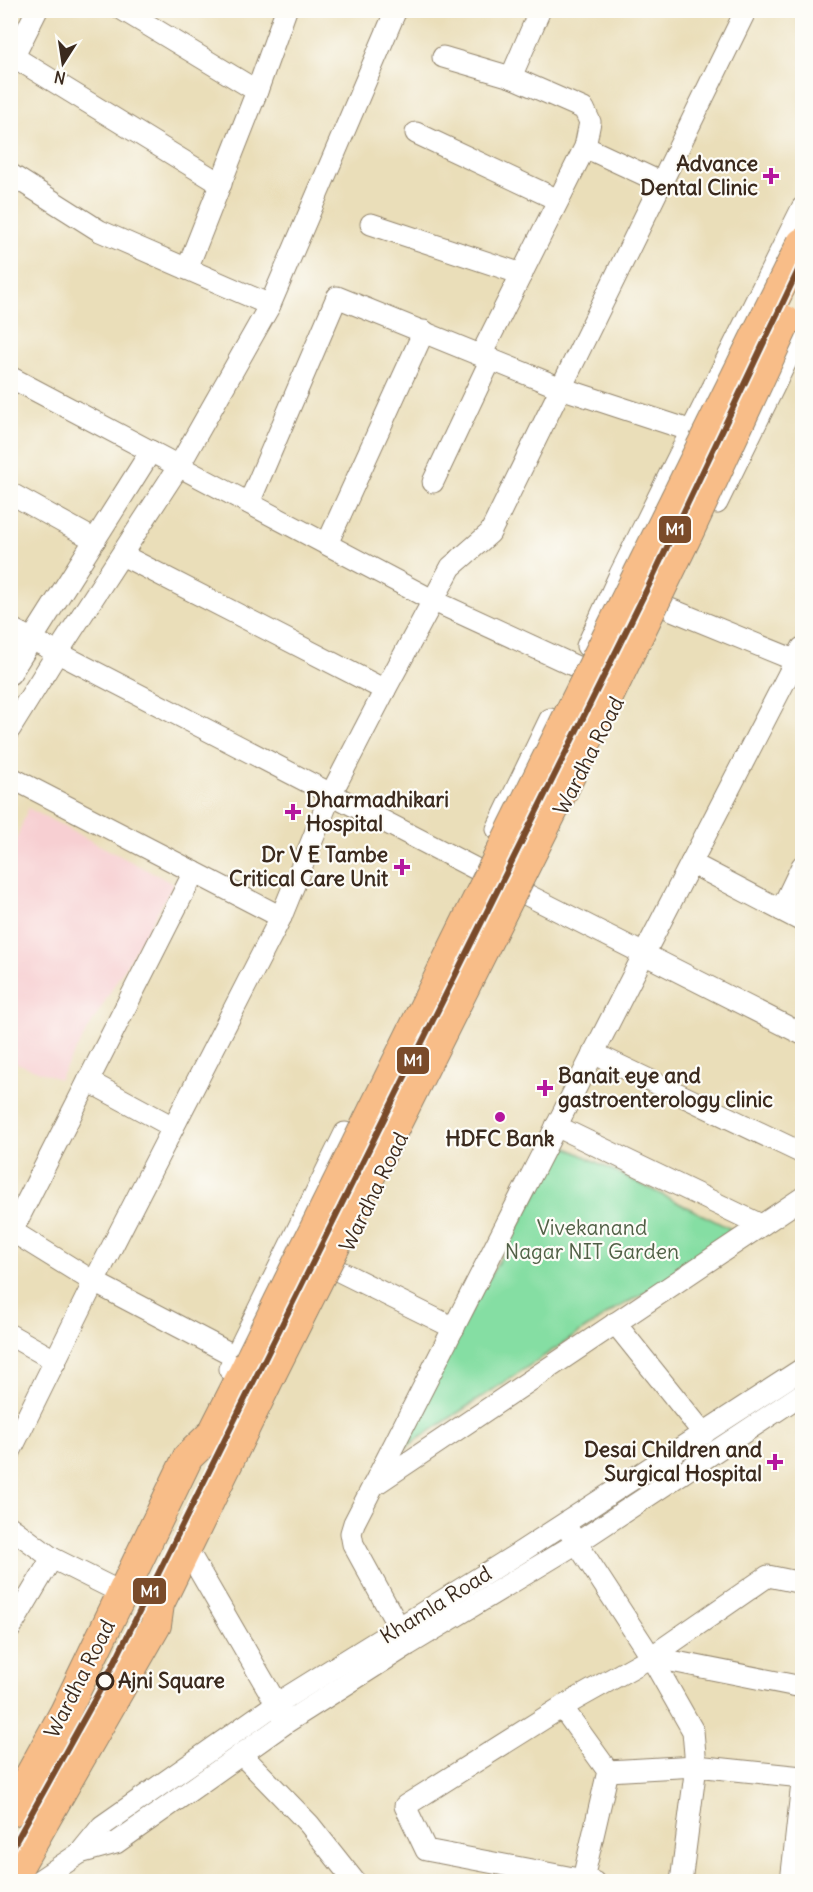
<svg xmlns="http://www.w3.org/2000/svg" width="813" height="1892" font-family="Delius,sans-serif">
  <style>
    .built { fill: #f7cfd2 }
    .green { fill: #85dea3; stroke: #608460; stroke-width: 1.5 }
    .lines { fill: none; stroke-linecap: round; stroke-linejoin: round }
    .minor-casing { stroke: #92846c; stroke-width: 23 }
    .highway-casing { stroke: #92846c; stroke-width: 32 }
    .minor { stroke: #fff; stroke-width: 21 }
    .highway { stroke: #f8bd88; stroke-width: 30 }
    .highway-bridge-casing { stroke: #92846c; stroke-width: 32; stroke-linecap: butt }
    .highway-bridge { stroke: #f8bd88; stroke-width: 30 }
    .metro-1-casing { stroke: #fdfcf7; stroke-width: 10 }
    .metro-1 { stroke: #7a4b2a; stroke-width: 6 }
    .poi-dot { fill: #b5179e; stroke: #fdfcf7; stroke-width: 2 }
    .stop-dot { fill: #fdfcf7; stroke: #3b2a1e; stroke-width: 3 }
    .labels { text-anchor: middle; stroke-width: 4.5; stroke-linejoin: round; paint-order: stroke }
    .poi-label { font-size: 21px; font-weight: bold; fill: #3b2a1e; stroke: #fdfcf7; text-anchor: end }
    .street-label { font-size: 21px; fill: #3b2a1e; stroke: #fdfcf7 }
    .park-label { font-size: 21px; fill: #516046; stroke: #fdfcf7 }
    .stop-label { font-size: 21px; font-weight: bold; fill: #3b2a1e; stroke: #fdfcf7; text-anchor: start }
    .line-badge { stroke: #fdfcf7; stroke-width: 2 }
    .badge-label { font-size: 16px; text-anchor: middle; font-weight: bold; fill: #fff }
  </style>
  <rect width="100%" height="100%" fill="#fdfcf7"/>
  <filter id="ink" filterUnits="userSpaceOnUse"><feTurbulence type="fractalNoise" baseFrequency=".0167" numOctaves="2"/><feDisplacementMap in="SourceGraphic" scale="12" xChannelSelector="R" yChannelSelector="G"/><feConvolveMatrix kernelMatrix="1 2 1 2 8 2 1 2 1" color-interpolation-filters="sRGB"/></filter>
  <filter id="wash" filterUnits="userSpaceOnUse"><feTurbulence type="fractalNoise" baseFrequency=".008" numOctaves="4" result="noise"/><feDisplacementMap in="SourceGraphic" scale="24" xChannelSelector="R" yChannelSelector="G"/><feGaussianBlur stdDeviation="1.35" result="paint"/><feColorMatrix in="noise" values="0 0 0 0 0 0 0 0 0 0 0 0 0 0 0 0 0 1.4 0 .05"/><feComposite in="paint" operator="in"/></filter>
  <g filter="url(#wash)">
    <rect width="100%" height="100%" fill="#eadeb9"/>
    <!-- built -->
    <polygon class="built" points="28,808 174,884 59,1079 11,1061 11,854"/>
    <!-- green -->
    <polygon class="green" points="564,1146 745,1236 614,1310 386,1460"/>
  </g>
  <g filter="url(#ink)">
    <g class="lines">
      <!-- minor casing -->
      <g class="minor-casing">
        <g id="minor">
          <polyline points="123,10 257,91"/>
          <polyline points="14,57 221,184"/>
          <polyline points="443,57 511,77 584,109 590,122 585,147 481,355"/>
          <polyline points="10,64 37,10"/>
          <polyline points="511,77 540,10"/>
          <polyline points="416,133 558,200"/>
          <polyline points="585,147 662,183"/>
          <polyline points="10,174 100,231 270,305"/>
          <polyline points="371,224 522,274"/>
          <polyline points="187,269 257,91 286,10"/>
          <polyline points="10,377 434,601 577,667"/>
          <polyline points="433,482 491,359"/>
          <polyline points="10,493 95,540"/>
          <polyline points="249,503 337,297 561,388 692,431"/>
          <polyline points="717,503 802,329"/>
          <polyline points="327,544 424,331"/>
          <polyline points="122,555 385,690"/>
          <polyline points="665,607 802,663"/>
          <polyline points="10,628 478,870 802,1034"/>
          <polyline points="587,646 620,574 802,208"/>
          <polyline points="10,674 151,451"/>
          <polyline points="10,729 58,652 179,466 270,305 396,10"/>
          <polyline points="10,777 281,917"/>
          <polyline points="497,829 550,719"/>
          <polyline points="691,863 802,921"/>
          <polyline points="781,910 802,866"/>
          <polyline points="593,1053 802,1153"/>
          <polyline points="88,1081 173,1127"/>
          <polyline points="556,1126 761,1225"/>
          <polyline points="10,1230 94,1282 235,1356"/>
          <polyline points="12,1231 194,872"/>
          <polyline points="337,1270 454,1328"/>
          <polyline points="615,1323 704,1434"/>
          <polyline points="10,1335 56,1361"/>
          <polyline points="229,1369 345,1133"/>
          <polyline points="10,1452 94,1282 281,917 331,794 385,690 451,567 490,533 746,10"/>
          <polyline points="373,1486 644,954 802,648"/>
          <polyline points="10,1527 52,1558 10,1629"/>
          <polyline points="569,1531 651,1657 693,1731 696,1766 681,1882"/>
          <polyline points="52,1558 122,1593"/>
          <polyline points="192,1558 283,1715"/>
          <polyline points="399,1628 353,1544 351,1533 354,1523 373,1486 802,1198"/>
          <polyline points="651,1657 802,1687"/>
          <polyline points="562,1707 608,1771 583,1879"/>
          <polyline points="241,1754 309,1824 355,1882"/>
          <polyline points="608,1771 696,1766 802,1777"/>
          <polyline points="80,1853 116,1843 287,1722 408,1645 577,1543 802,1394"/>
          <polyline points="37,1882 80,1853 102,1826 276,1704 519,1553 802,1369"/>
          <polyline points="594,1882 426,1850 405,1806 562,1707 651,1657 768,1576 802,1583"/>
          <polyline points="791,1882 802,1783"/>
        </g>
      </g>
      <!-- highway casing -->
      <g class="highway-casing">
        <g id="highway">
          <polyline points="10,1812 65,1712 188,1457 213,1433 249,1362"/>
          <polyline points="10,1881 156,1625 159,1604 271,1374"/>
        </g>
      </g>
      <!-- minor -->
      <use href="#minor" class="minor"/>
      <!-- highway -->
      <use href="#highway" class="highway"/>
      <!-- highway-bridge casing -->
      <g class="highway-bridge-casing">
        <g id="highway-bridge">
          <polyline points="249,1362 802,243"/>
          <polyline points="271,1374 559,798 689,531 786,321"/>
        </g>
      </g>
      <!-- highway-bridge -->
      <use href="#highway-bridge" class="highway-bridge"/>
      <!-- metro-1 casing -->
      <g class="metro-1-casing">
        <polyline id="metro-1" points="10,1852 105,1681 649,585 802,262"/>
      </g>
      <!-- metro-1 -->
      <use href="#metro-1" class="metro-1"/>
    </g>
  </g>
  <!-- markers -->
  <g class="poi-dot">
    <path d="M768 167h6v6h6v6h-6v6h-6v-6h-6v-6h6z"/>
    <path d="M290 803h6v6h6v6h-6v6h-6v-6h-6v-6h6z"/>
    <path d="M399 858h6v6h6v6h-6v6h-6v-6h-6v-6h6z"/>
    <path d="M542 1079h6v6h6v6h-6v6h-6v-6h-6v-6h6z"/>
    <circle cx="500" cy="1117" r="6"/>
    <path d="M772 1453h6v6h6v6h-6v6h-6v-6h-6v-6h6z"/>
  </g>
  <circle class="stop-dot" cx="105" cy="1681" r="8"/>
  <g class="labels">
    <!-- poi labels -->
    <g class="poi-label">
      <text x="758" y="171">Advance<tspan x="758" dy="24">Dental Clinic</tspan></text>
      <text x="306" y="807" text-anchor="start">Dharmadhikari<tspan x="306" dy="24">Hospital</tspan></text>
      <text x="388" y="862">Dr V E Tambe<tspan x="388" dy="24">Critical Care Unit</tspan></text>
      <text x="558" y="1083" text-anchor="start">Banait eye and<tspan x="558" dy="24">gastroenterology clinic</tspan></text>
      <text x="500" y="1146" text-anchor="middle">HDFC Bank</text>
      <text x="762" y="1457">Desai Children and<tspan x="762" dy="24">Surgical Hospital</tspan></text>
    </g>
    <!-- street labels -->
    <g class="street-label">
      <text transform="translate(589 756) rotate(-63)" y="7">Wardha Road</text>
      <text transform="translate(374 1192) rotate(-64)" y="7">Wardha Road</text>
      <text transform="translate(436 1605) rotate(-32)" y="7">Khamla Road</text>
      <text transform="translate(80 1679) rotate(-63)" y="7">Wardha Road</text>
    </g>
    <!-- park labels -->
    <g class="park-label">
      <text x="592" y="1235">Vivekanand<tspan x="592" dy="24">Nagar NIT Garden</tspan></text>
    </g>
    <!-- stop labels -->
    <g class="stop-label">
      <text x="118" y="1688">Ajni Square</text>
    </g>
  </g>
  <g class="line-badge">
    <rect x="658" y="515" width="34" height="29" rx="6" fill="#7a4b2a"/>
    <rect x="396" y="1046" width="34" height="29" rx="6" fill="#7a4b2a"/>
    <rect x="132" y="1577" width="35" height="28" rx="6" fill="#7a4b2a"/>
  </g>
  <g class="badge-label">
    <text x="675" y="535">M1</text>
    <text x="413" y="1066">M1</text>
    <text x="150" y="1597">M1</text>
  </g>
  <!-- margin -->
  <rect width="813" height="1892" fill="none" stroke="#fdfcf7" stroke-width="36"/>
  <!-- north arrow -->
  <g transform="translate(63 63) rotate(192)" stroke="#fdfcf7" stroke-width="4.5" paint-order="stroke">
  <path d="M0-4.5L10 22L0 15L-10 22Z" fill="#3b2a1e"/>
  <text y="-9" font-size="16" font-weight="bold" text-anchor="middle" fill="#3b2a1e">N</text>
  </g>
</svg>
